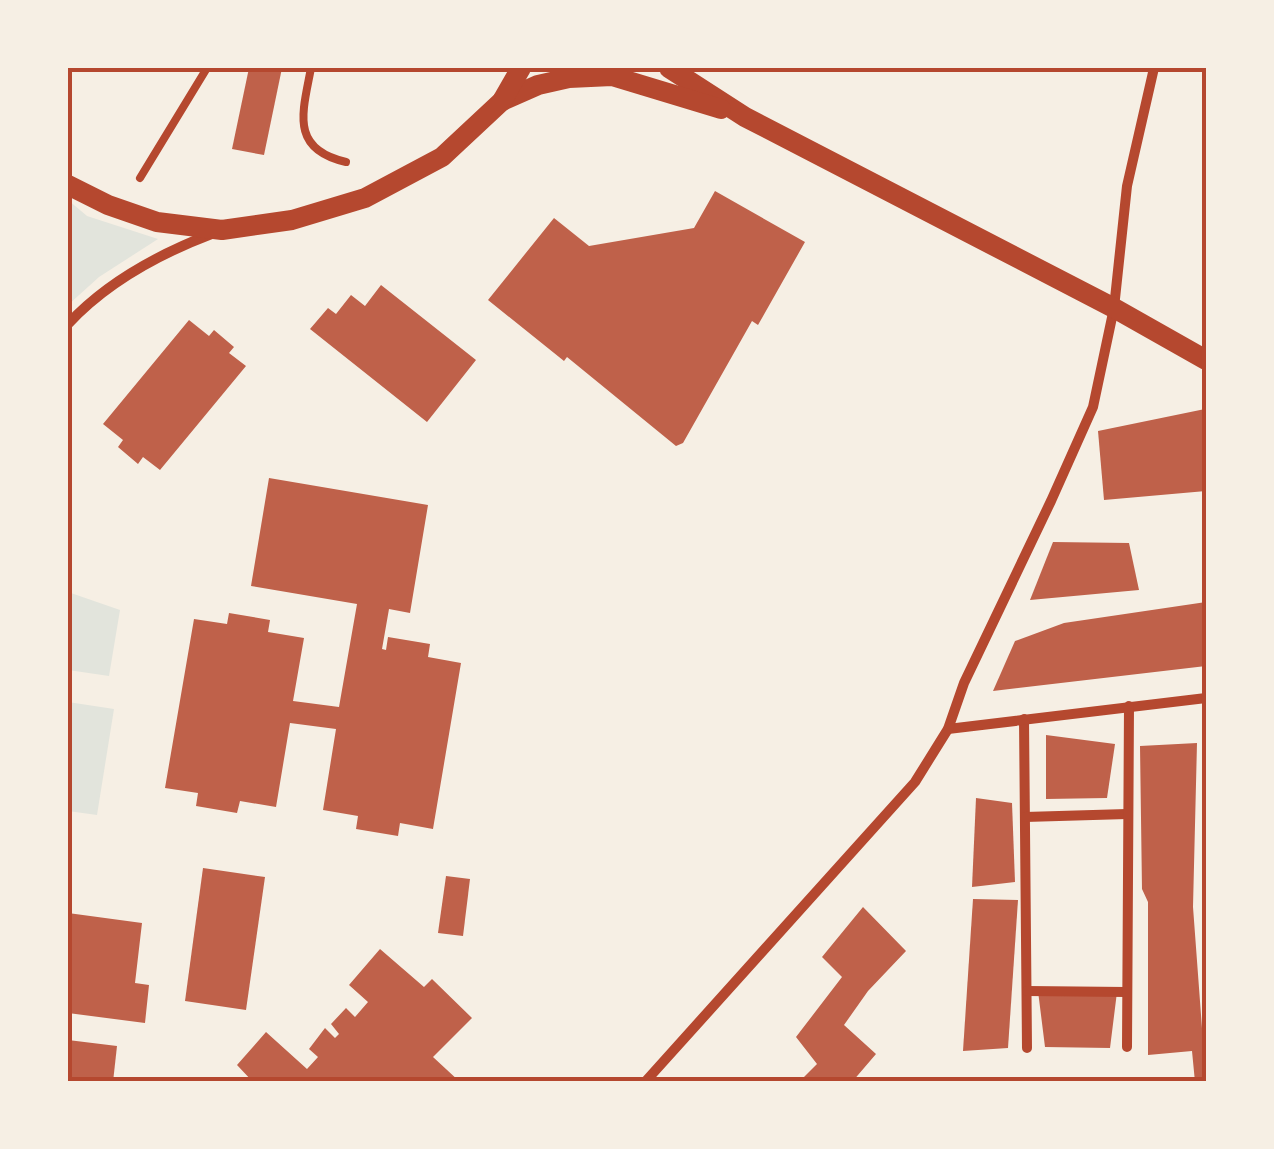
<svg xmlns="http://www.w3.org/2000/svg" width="1274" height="1149" font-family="Commissioner,sans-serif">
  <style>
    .green { fill: #e2e4dc }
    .building { fill: #bf614a }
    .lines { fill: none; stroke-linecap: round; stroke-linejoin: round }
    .service { stroke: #b5482f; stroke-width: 8 }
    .minor { stroke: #b5482f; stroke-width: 10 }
    .secondary { stroke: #b5482f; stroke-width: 20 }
    .neatline { fill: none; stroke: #b5482f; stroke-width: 4 }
  </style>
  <rect width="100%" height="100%" fill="#f6efe4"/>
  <!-- green -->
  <g class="green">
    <polygon points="68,200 87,216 158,239 99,277 68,305"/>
    <polygon points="68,592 120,610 109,676 68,670"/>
    <polygon points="68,702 114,709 97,815 68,811"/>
  </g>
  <!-- building -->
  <g class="building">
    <polygon points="249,68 282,68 264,155 232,149"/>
    <polygon points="715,191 805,242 758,325 752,321 683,443 676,446 567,357 564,361 488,300 554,218 589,246 694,228"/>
    <polygon points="381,285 476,360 427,422 310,329 328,308 336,314 351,295 365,306"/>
    <polygon points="189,320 209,336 214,330 234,347 229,353 246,366 160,470 143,457 138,464 118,447 123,440 103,424"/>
    <polygon points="1205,409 1206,411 1206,491 1104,500 1098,431"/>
    <polygon points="269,478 428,505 410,613 389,609 382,649 386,650 388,637 430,644 428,657 461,663 433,829 400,823 398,836 356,829 358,816 323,810 336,729 290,723 276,807 240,801 237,813 196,806 198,793 165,788 194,619 227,624 229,613 270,620 268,632 304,638 293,701 339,707 357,604 251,586"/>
    <polygon points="1053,542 1129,543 1139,590 1030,600"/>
    <polygon points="1206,602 1206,666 993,691 1015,641 1064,623"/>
    <polygon points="1046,735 1115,744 1107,798 1046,799"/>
    <polygon points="1197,743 1193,907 1206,1082 1195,1082 1192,1051 1148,1055 1148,902 1142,889 1140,746"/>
    <polygon points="976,798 1012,803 1015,882 972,887"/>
    <polygon points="203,868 265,877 246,1010 185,1001"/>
    <polygon points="446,876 470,879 463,936 438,933"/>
    <polygon points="973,899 1018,900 1008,1048 963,1051"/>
    <polygon points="863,907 906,951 868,991 844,1025 876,1054 852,1082 799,1082 817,1064 796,1037 842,977 822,957"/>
    <polygon points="68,913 142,923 135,983 149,985 145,1023 68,1013"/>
    <polygon points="380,949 424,987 432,979 472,1018 433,1057 460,1082 253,1082 237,1065 266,1032 307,1069 318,1057 309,1049 325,1028 335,1038 339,1034 331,1024 346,1008 355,1017 368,1002 349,985"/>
    <polygon points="1038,991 1117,992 1110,1048 1045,1047"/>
    <polygon points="68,1040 117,1046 113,1082 68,1082"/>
  </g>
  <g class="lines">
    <!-- service -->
    <g class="service">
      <path d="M 311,68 C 303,111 289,149 346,162"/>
      <polyline points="140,178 207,68"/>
    </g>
    <!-- minor -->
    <g class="minor">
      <path d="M 68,324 C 107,282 161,253 214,233"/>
      <polyline points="1024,719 1027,1048"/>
      <polyline points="948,729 1206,698"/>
      <polyline points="1025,817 1127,814"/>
      <polyline points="1027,991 1126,992"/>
      <polyline points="1127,1047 1129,706"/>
      <polyline points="645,1082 915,782 948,729 964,683 1051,501 1093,407 1114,308 1127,186 1154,68"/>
    </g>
    <!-- secondary -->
    <g class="secondary">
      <polyline points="669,68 745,117 1114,308 1206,360"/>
      <polyline points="502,101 538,85 569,78 612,76 721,109"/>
      <polyline points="68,185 108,205 157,222 222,230 292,220 365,198 442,157 502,101 521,68"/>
    </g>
  </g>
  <!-- border -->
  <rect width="1274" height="1149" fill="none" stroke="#f6efe4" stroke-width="140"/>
  <rect x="70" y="70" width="1134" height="1009" class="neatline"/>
</svg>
